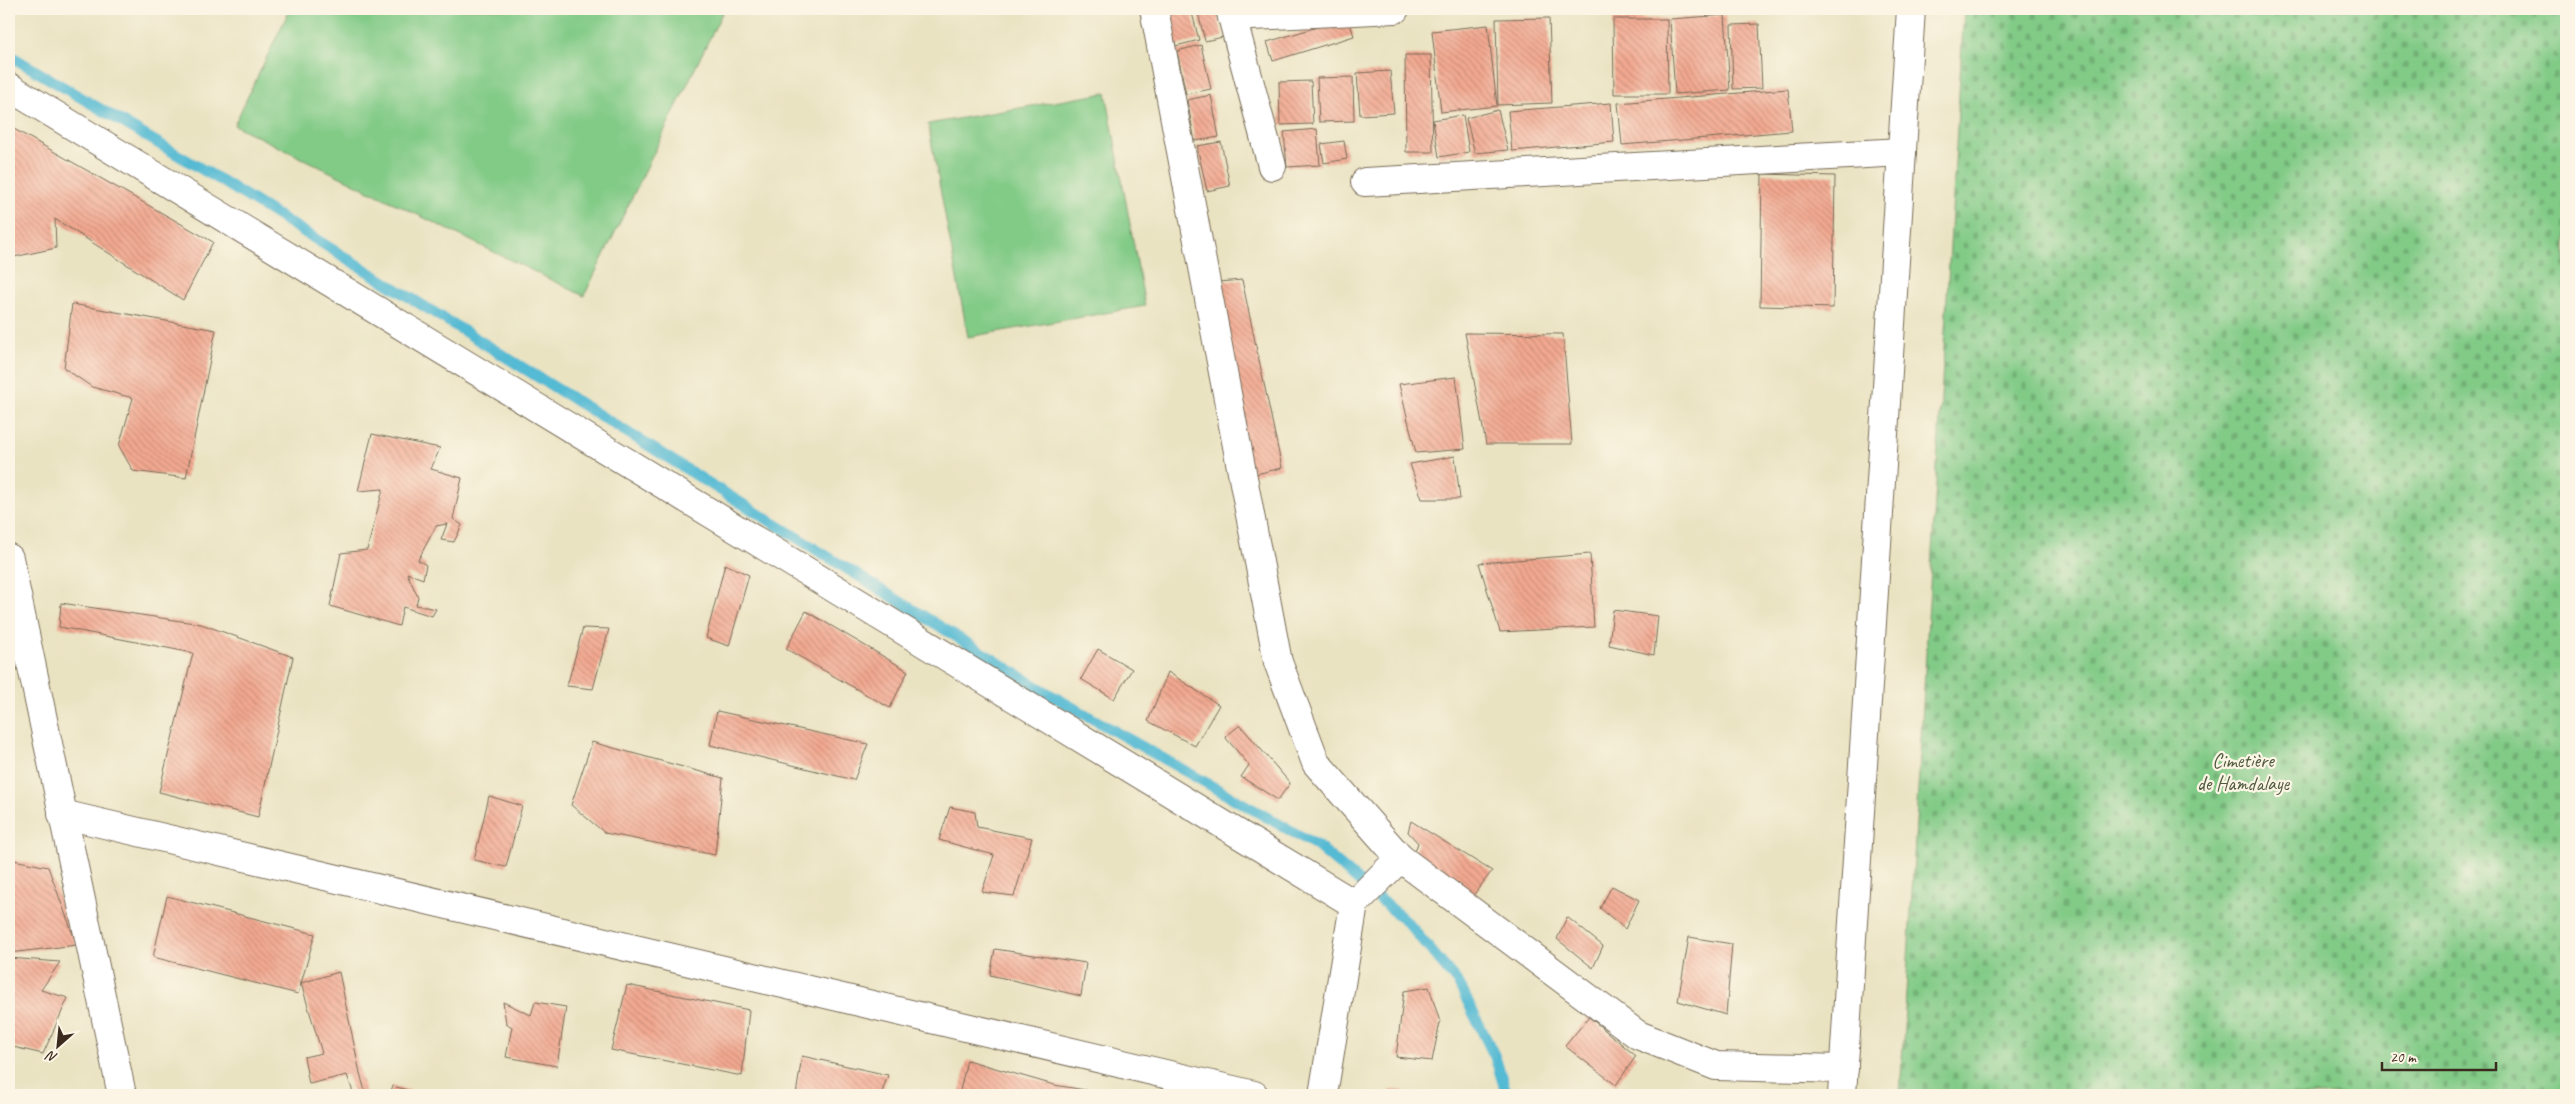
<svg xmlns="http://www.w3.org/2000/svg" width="2575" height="1104" font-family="Caveat,sans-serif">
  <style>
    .cemetery { fill: url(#cemetery-stones); stroke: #5e7a52 }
    .green { fill: #82cb87; stroke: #5e7a52 }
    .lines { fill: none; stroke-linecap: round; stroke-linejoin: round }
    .stream { stroke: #54bad3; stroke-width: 11 }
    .building { fill: url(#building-back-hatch) }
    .minor-casing { stroke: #786b57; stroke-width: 30 }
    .minor { stroke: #fff; stroke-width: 28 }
    .labels { text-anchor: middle; stroke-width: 4.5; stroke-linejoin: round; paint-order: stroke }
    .park-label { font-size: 20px; fill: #505a3e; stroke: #fcf5e5 }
  </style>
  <defs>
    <pattern id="cemetery-stones" width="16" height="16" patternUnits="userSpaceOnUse" patternTransform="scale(1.25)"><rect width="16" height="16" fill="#82cb87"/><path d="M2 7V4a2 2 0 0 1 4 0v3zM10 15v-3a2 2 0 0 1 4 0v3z" fill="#71ae74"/></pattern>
    <pattern id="building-back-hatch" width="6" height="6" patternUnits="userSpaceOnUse" patternTransform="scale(1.25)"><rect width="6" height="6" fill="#f3a991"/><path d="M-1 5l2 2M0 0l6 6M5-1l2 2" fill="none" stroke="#c68a76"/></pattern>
  </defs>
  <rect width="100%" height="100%" fill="#fcf5e5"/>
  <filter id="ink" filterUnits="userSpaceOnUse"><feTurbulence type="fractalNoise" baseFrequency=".02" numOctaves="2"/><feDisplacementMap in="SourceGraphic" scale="10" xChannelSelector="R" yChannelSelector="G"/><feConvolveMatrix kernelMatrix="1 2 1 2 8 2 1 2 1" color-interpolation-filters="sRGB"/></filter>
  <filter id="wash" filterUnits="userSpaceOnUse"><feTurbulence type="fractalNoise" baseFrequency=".0096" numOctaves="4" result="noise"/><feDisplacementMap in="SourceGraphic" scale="20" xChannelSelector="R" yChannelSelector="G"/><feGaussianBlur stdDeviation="1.12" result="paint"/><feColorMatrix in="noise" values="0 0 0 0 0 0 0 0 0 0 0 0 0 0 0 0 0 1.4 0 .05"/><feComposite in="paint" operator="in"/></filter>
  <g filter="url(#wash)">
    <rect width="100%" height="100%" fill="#eae3c2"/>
    <!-- cemetery -->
    <polygon class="cemetery" points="1964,9 2566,9 2566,1095 1900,1095"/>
    <!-- green -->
    <g class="green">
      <polygon points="290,9 724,9 584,296 234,125"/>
      <polygon points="1106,93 1145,306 968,337 928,124"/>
    </g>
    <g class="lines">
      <!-- stream -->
      <polyline class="stream" points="9,55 222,181 1049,694 1316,845 1407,922 1459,984 1495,1057 1507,1095"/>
    </g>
    <g id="blocks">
      <!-- building -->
      <g class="building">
        <polygon points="1167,9 1191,9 1199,40 1176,46"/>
        <polygon points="1197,9 1216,9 1223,37 1205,41"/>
        <polygon points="1725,15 1730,90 1675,94 1670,19"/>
        <polygon points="1348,18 1354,36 1273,61 1267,42"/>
        <polygon points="1549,18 1552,103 1498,105 1496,19"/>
        <polygon points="1613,19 1667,19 1668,94 1614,94"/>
        <polygon points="1759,24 1762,88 1733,89 1731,25"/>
        <polygon points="1488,25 1497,106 1441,112 1432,31"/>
        <polygon points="1201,45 1211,89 1186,94 1177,51"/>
        <polygon points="1405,55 1431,55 1433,152 1406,152"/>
        <polygon points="1390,71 1394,113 1360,115 1357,73"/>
        <polygon points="1353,77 1354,121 1319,122 1317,78"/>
        <polygon points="1311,81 1313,124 1280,125 1279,82"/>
        <polygon points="1788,89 1792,131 1622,145 1618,103"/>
        <polygon points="1211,95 1219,137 1195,141 1187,100"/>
        <polygon points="1611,103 1614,142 1512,151 1508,111"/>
        <polygon points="1498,110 1508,150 1475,153 1466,118"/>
        <polygon points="1463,115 1469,152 1439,157 1433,120"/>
        <polygon points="14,129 213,242 183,300 55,219 56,248 9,258 9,134"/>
        <polygon points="1317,129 1320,165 1287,167 1284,132"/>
        <polygon points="1344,141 1347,159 1324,163 1321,144"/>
        <polygon points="1221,142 1230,186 1207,191 1197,146"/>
        <polygon points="1762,174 1835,176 1833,308 1760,306"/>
        <polygon points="1242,280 1282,468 1243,477 1206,283"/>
        <polygon points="72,304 216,330 186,478 133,471 119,446 133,398 92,387 64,368"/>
        <polygon points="1465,333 1563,334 1572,444 1486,444"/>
        <polygon points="1456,377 1465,449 1416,453 1399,384"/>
        <polygon points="372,434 440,448 431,469 462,478 453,519 462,525 454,542 441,540 447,524 436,526 418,560 426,565 423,579 407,573 418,597 416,605 436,609 432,616 403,607 399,626 330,606 341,553 367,550 383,489 358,491"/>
        <polygon points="1455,456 1460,499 1422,499 1410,464"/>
        <polygon points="1590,554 1594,627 1500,632 1479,563"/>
        <polygon points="725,564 749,575 729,646 706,638"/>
        <polygon points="61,603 201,624 293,657 258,817 159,792 193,653 59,627"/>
        <polygon points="1613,610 1658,616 1654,655 1609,645"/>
        <polygon points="806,611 908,671 890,708 786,649"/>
        <polygon points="583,628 609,629 593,689 567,686"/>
        <polygon points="1098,649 1132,669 1114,699 1081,679"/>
        <polygon points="1168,672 1219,705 1195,746 1148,721"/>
        <polygon points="717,711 868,744 854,780 710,745"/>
        <polygon points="1240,725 1290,783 1278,800 1241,777 1249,765 1225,737"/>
        <polygon points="592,742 723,778 715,855 605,833 571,805"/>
        <polygon points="489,796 522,806 506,867 474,860"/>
        <polygon points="950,807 975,812 977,827 1032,838 1014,896 982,892 994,855 939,840"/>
        <polygon points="1411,821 1492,871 1472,897 1414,854 1418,843 1408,832"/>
        <polygon points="9,859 48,867 77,945 9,953"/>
        <polygon points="1612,886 1639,900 1625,929 1600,908"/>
        <polygon points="167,896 315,934 298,994 153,957"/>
        <polygon points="1567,917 1603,946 1593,968 1557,939"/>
        <polygon points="1689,937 1732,944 1726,1015 1678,1001"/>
        <polygon points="995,949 1086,963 1081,996 990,975"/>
        <polygon points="9,958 60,962 41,990 68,998 43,1054 9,1046"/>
        <polygon points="339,972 360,1073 366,1095 354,1095 347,1075 309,1084 304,1057 322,1053 301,983"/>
        <polygon points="627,985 749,1010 742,1076 611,1050"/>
        <polygon points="1429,987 1440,1022 1432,1061 1396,1057 1404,991"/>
        <polygon points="503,1002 531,1015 535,1002 566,1007 557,1066 506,1057 512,1027 506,1023"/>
        <polygon points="1589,1017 1636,1056 1616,1085 1565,1046"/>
        <polygon points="802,1056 888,1075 881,1095 796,1095"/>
        <polygon points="967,1060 1054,1085 1117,1095 959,1095"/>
        <polygon points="393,1086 425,1095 389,1095"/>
        <polygon points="1391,1090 1404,1091 1404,1095 1390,1095"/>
      </g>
    </g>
  </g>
  <g filter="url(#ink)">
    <use href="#blocks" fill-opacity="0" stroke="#786b57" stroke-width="1"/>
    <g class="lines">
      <!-- minor casing -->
      <g class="minor-casing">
        <g id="minor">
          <polyline points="1154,9 1278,662 1316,763 1400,858 1638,1035 1716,1066 1844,1069"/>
          <polyline points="1230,9 1272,166"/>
          <polyline points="1232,17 1395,9"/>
          <polyline points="9,87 1354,904"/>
          <polyline points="1365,182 1902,152"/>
          <polyline points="9,558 122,1095"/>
          <polyline points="62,814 1254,1095"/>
          <polyline points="1323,1095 1354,904 1400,858"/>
          <polyline points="1842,1095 1911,9"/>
        </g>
      </g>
      <!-- minor -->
      <use href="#minor" class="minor"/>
    </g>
  </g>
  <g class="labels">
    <!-- park labels -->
    <g class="park-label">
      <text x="2243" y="767">Cimetière<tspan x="2243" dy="23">de Hamdalaye</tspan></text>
    </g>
  </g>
  <!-- margin -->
  <rect width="2575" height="1104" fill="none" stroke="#fcf5e5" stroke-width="30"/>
  <!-- north arrow -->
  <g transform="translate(58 1046) rotate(207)" stroke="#fcf5e5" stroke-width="4" paint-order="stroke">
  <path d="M0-4L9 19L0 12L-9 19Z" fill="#3b2a1e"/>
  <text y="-8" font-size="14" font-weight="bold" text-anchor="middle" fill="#3b2a1e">N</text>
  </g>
  <!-- scale -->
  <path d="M2382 1062v8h114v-8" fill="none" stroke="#3b2a1e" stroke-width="2.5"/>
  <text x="2390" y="1062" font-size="15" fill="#3b2a1e" stroke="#fcf5e5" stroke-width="4" paint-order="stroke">20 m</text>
</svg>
